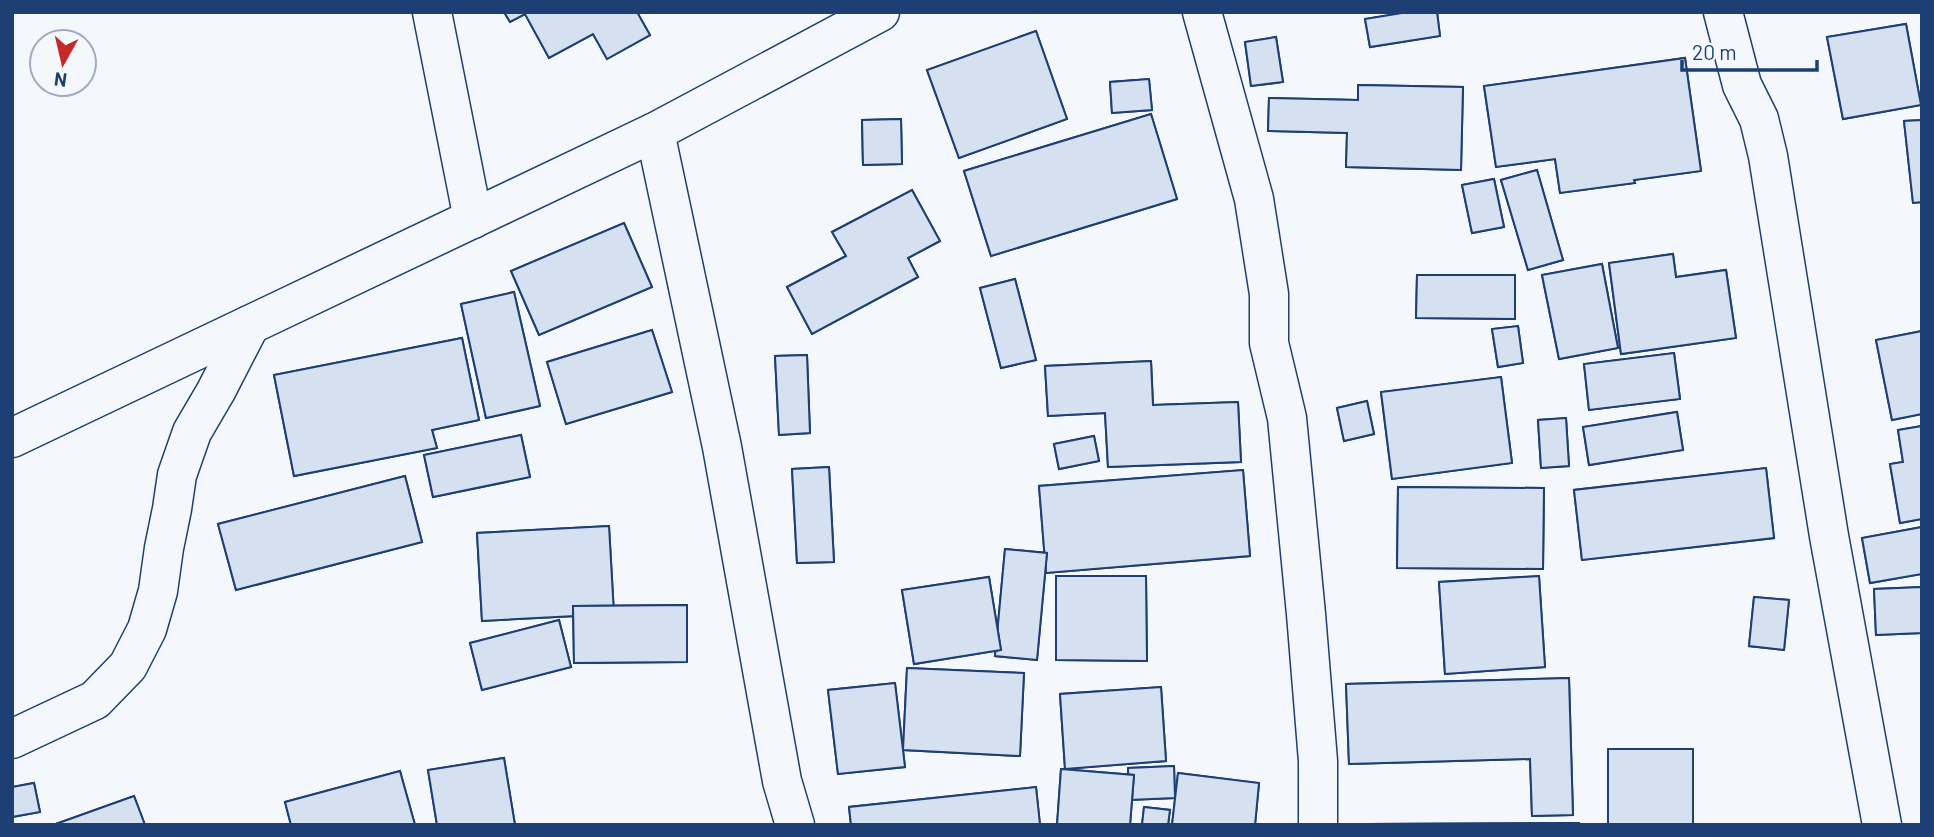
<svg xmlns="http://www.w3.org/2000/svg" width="1934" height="837" font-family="Barlow,sans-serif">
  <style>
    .building { fill: #d5e0f0; stroke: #1d3f73; stroke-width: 2 }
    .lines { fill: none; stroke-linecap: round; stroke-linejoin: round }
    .minor-casing { stroke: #1d3f73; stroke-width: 41 }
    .minor { stroke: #f4f7fb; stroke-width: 38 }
  </style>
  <rect width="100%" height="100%" fill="#f4f7fb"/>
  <!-- building -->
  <g class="building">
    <polygon points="504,12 637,12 650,35 607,59 593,34 549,58 525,14 510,22"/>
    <polygon points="504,12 637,12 650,35 607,59 593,34 549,58 525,14 510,22"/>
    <polygon points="1408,12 1437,12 1440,36 1370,47 1365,19"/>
    <polygon points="1408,12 1437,12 1440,36 1370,47 1365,19"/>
    <polygon points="1906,24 1921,105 1843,119 1827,37"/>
    <polygon points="1906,24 1921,105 1843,119 1827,37"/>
    <polygon points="1036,31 1067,119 959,158 927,70"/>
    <polygon points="1036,31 1067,119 959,158 927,70"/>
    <polygon points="1276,37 1283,82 1251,86 1245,42"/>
    <polygon points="1276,37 1283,82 1251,86 1245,42"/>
    <polygon points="1685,58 1701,171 1634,180 1635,183 1560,193 1555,159 1496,167 1484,86"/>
    <polygon points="1685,58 1701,171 1634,180 1635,183 1560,193 1555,159 1496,167 1484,86"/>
    <polygon points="1149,79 1152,110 1112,113 1110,82"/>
    <polygon points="1149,79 1152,110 1112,113 1110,82"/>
    <polygon points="1358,85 1463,87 1461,170 1346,167 1347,133 1268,131 1269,98 1358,100"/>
    <polygon points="1358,85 1463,87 1461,170 1346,167 1347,133 1268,131 1269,98 1358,100"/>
    <polygon points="1151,114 1177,199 991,256 964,171"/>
    <polygon points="1151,114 1177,199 991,256 964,171"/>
    <polygon points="901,119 902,164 863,165 862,120"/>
    <polygon points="901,119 902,164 863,165 862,120"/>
    <polygon points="1922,120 1922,202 1913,203 1904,121"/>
    <polygon points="1922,120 1922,202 1913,203 1904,121"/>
    <polygon points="1537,170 1563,260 1528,270 1501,180"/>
    <polygon points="1537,170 1563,260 1528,270 1501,180"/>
    <polygon points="1494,179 1504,227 1472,233 1462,185"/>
    <polygon points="1494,179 1504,227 1472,233 1462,185"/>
    <polygon points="912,190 940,241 908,258 918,277 812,334 787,287 846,256 832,232"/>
    <polygon points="912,190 940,241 908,258 918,277 812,334 787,287 846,256 832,232"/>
    <polygon points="624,223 652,287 539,335 511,271"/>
    <polygon points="624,223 652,287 539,335 511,271"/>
    <polygon points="1673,254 1676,277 1726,270 1736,338 1621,354 1609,263"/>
    <polygon points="1673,254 1676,277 1726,270 1736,338 1621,354 1609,263"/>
    <polygon points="1602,264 1618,348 1559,359 1542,275"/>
    <polygon points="1602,264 1618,348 1559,359 1542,275"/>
    <polygon points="1417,275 1515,275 1515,319 1416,318"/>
    <polygon points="1417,275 1515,275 1515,319 1416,318"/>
    <polygon points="1015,279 1036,360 1001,368 980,288"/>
    <polygon points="1015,279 1036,360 1001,368 980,288"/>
    <polygon points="514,292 540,406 486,418 461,304"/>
    <polygon points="514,292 540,406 486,418 461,304"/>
    <polygon points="1518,326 1523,363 1498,367 1492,329"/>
    <polygon points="1518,326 1523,363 1498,367 1492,329"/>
    <polygon points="652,330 672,392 566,424 547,362"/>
    <polygon points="652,330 672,392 566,424 547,362"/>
    <polygon points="1922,331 1922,414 1892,420 1876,340"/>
    <polygon points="1922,331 1922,414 1892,420 1876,340"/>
    <polygon points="462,338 479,420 432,430 437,448 294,476 274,375"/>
    <polygon points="462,338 479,420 432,430 437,448 294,476 274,375"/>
    <polygon points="1674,353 1680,399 1589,410 1584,364"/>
    <polygon points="1674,353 1680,399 1589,410 1584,364"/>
    <polygon points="807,355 810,433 779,435 775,356"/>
    <polygon points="807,355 810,433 779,435 775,356"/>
    <polygon points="1151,361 1153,405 1238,402 1241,462 1108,467 1105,413 1048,416 1045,366"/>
    <polygon points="1151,361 1153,405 1238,402 1241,462 1108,467 1105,413 1048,416 1045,366"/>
    <polygon points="1501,377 1512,463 1392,479 1381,392"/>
    <polygon points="1501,377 1512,463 1392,479 1381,392"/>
    <polygon points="1367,401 1374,434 1344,441 1337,408"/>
    <polygon points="1367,401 1374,434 1344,441 1337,408"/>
    <polygon points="1677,412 1683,450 1589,465 1583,427"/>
    <polygon points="1677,412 1683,450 1589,465 1583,427"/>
    <polygon points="1566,418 1569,466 1541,468 1538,420"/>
    <polygon points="1566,418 1569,466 1541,468 1538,420"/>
    <polygon points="1922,426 1922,519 1900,523 1890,464 1903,462 1898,430"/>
    <polygon points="1922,426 1922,519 1900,523 1890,464 1903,462 1898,430"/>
    <polygon points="521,435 530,477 433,497 424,455"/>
    <polygon points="521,435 530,477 433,497 424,455"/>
    <polygon points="1094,436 1099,461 1059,469 1054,444"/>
    <polygon points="1094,436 1099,461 1059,469 1054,444"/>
    <polygon points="829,467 834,562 797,563 792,469"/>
    <polygon points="829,467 834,562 797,563 792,469"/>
    <polygon points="1766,468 1774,538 1582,560 1574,490"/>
    <polygon points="1766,468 1774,538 1582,560 1574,490"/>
    <polygon points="1243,470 1250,556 1046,573 1039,486"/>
    <polygon points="1243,470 1250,556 1046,573 1039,486"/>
    <polygon points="405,476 422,542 236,590 218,524"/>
    <polygon points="405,476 422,542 236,590 218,524"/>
    <polygon points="1398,487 1544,488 1543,569 1397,568"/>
    <polygon points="1398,487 1544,488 1543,569 1397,568"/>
    <polygon points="609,526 614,614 482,621 477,533"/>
    <polygon points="609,526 614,614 482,621 477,533"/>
    <polygon points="1922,527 1922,574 1870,583 1862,538"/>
    <polygon points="1922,527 1922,574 1870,583 1862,538"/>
    <polygon points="1005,549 1047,553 1037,660 995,656"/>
    <polygon points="1005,549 1047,553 1037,660 995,656"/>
    <polygon points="1056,576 1146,576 1147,661 1056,660"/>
    <polygon points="1056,576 1146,576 1147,661 1056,660"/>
    <polygon points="1539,576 1545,667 1445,674 1439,582"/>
    <polygon points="1539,576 1545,667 1445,674 1439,582"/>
    <polygon points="989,577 1001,650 914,664 902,590"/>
    <polygon points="989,577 1001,650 914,664 902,590"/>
    <polygon points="1922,587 1922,633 1876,635 1874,589"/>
    <polygon points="1922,587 1922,633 1876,635 1874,589"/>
    <polygon points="1754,597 1789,600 1784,650 1749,646"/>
    <polygon points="1754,597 1789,600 1784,650 1749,646"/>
    <polygon points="687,605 687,662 574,663 573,606"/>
    <polygon points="687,605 687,662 574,663 573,606"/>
    <polygon points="559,620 571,667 482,690 470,643"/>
    <polygon points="559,620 571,667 482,690 470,643"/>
    <polygon points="907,668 1024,673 1020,756 903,750"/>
    <polygon points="907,668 1024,673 1020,756 903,750"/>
    <polygon points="1569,678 1573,815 1532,816 1530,759 1349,764 1346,684"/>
    <polygon points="1569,678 1573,815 1532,816 1530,759 1349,764 1346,684"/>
    <polygon points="895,683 905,767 838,774 828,690"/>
    <polygon points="895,683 905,767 838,774 828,690"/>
    <polygon points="1161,687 1166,761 1065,769 1060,694"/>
    <polygon points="1161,687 1166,761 1065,769 1060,694"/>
    <rect x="1608" y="749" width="85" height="76"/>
    <rect x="1608" y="749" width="85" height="76"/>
    <polygon points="504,758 515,825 437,825 428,770"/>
    <polygon points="504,758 515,825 437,825 428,770"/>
    <polygon points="1174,766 1175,798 1129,800 1128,768"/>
    <polygon points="1174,766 1175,798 1129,800 1128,768"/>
    <polygon points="1061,769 1134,775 1130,825 1057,825"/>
    <polygon points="1061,769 1134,775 1130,825 1057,825"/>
    <polygon points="400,771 415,825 291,825 285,802"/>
    <polygon points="400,771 415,825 291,825 285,802"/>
    <polygon points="1178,773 1259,783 1255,825 1172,825"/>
    <polygon points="1178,773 1259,783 1255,825 1172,825"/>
    <polygon points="34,783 40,812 12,817 12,787"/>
    <polygon points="34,783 40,812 12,817 12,787"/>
    <polygon points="1036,787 1040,825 851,825 849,807"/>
    <polygon points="1036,787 1040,825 851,825 849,807"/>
    <polygon points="134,796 145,825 53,825"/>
    <polygon points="134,796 145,825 53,825"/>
    <polygon points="1144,807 1170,810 1168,825 1142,825"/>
    <polygon points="1144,807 1170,810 1168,825 1142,825"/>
    <polygon points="1579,823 1579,825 1366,825 1366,824"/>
    <polygon points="1579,823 1579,825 1366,825 1366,824"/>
  </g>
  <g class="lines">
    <!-- minor casing -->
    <g class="minor-casing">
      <g id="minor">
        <polyline points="432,12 473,219"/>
        <polyline points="1202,12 1254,199 1269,294 1269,343 1287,418 1306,614 1318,761 1318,825"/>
        <polyline points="1723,12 1742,85 1759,119 1768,156 1829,536 1882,825"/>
        <polyline points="655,132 722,447 782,781 795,825"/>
        <polyline points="12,438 655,132 880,12"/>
        <polyline points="12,739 95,700 128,666 147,629 158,591 164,548 172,509 177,475 192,432 216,391 250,325"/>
      </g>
    </g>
    <!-- minor -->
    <use href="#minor" class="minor"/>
  </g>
  <!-- border -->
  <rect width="1934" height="837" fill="none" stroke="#1d3f73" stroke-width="28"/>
  <!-- north arrow -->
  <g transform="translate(63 63) rotate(188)"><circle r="33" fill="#f4f7fb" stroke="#9eadc5" stroke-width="2"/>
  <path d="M0-5L12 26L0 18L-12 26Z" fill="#c62828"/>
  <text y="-10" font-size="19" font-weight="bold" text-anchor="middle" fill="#1d3f73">N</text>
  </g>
  <!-- scale -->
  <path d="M1682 60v10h135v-10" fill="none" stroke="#1d3f73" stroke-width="3.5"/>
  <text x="1692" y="60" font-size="21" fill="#1d3f73" stroke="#f4f7fb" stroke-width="5" paint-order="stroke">20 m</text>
</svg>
